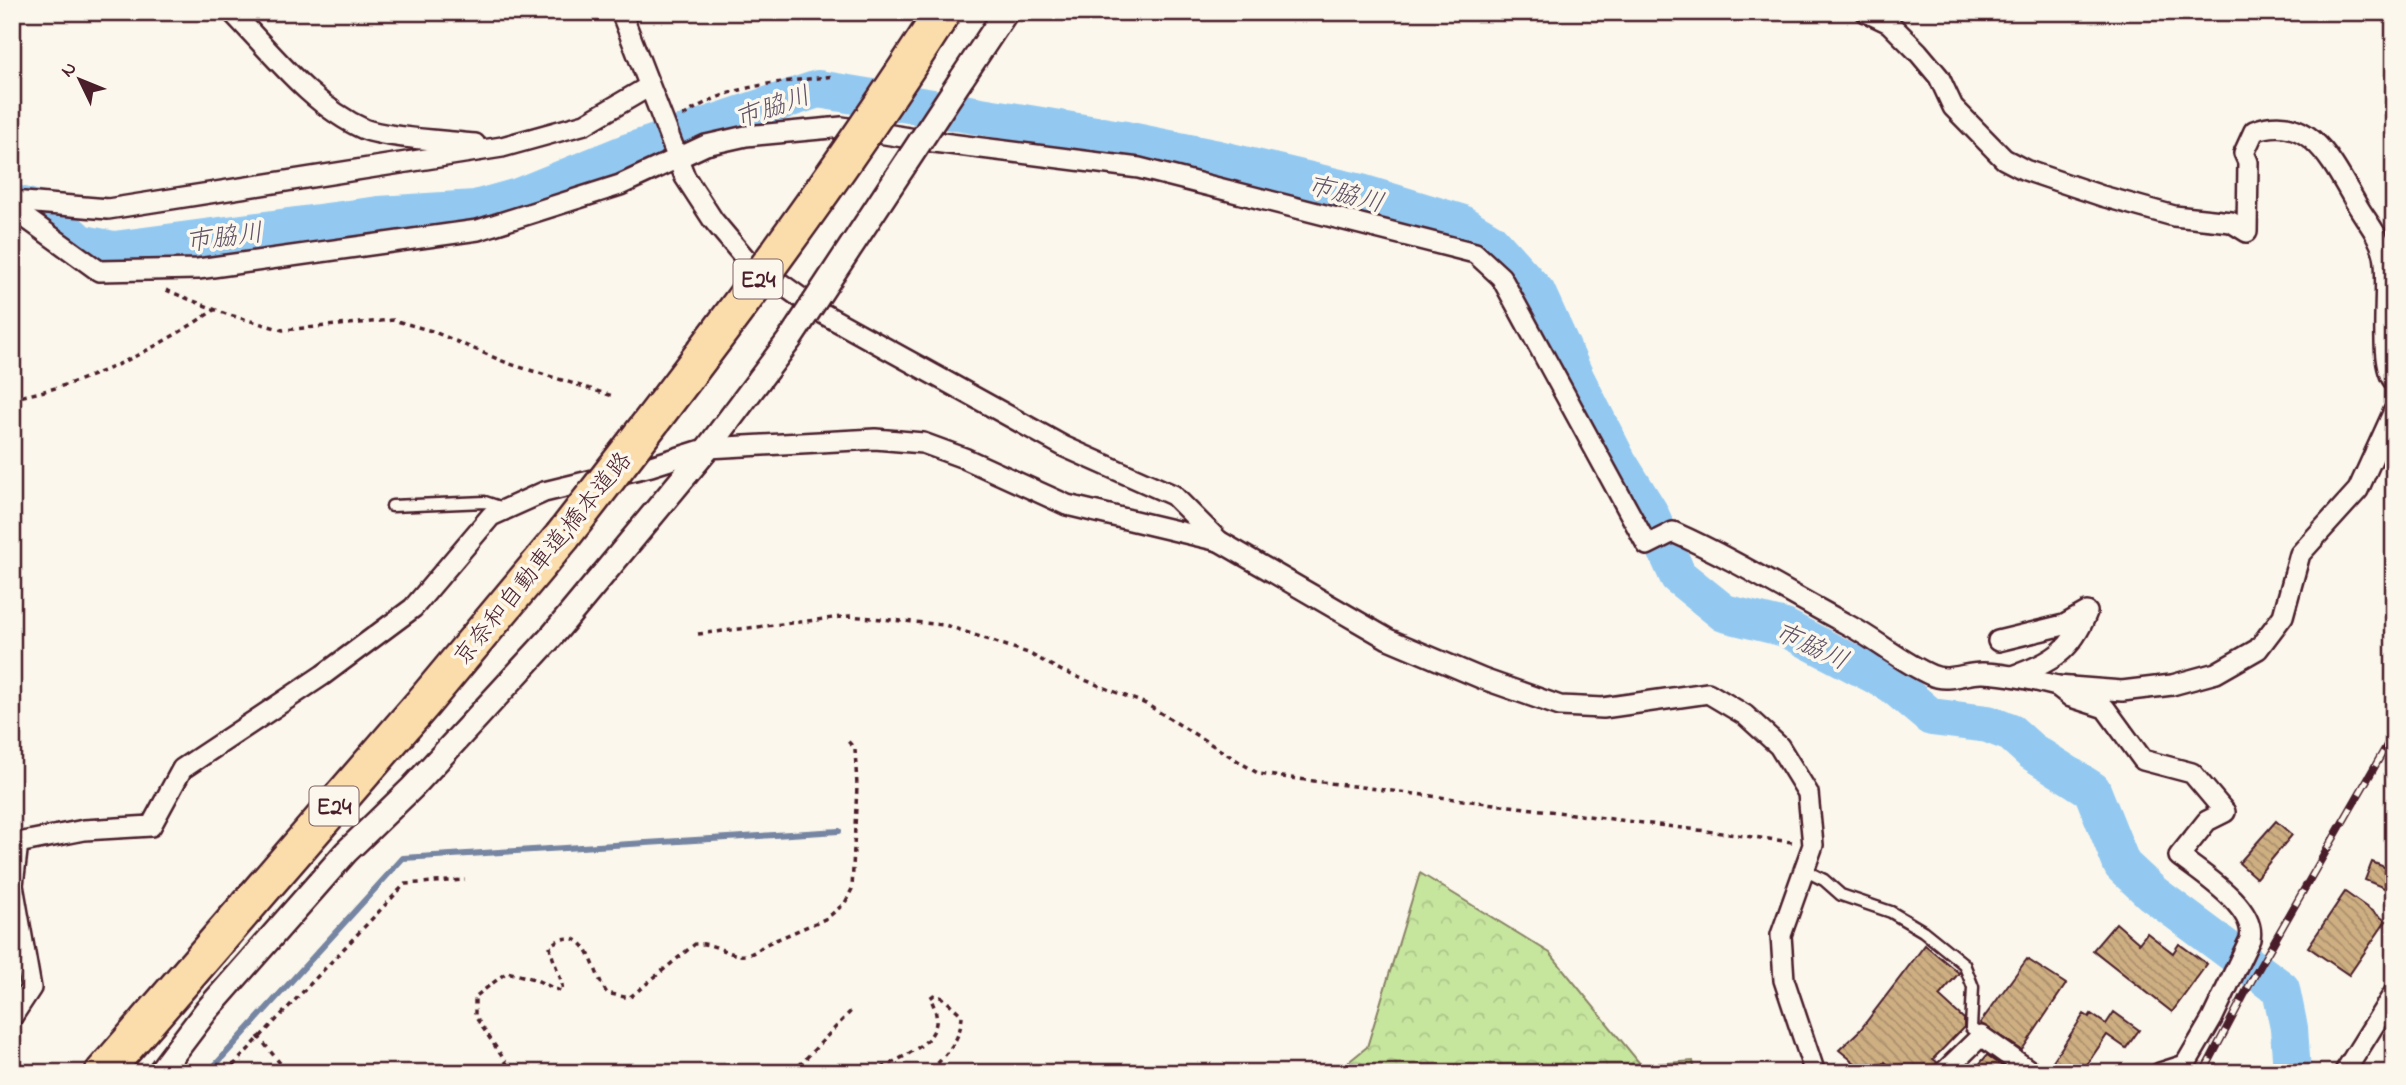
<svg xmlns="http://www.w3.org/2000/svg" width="2406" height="1085" font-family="'Indie Flower','Klee One',sans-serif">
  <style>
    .forest { fill: url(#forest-crowns); stroke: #888264; stroke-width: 2 }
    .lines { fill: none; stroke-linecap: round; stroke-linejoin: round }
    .stream { stroke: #7685a2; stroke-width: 6 }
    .river { stroke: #93c9f1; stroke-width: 38 }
    .building { fill: url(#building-back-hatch); stroke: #4a1f2b; stroke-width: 2 }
    .service-casing { stroke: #4a1f2b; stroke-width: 15 }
    .minor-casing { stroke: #4a1f2b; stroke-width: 24 }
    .tertiary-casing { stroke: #4a1f2b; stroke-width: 28 }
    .motorway-casing { stroke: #4a1f2b; stroke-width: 40 }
    .path { stroke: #4a1f2b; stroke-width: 3.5; stroke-dasharray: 5 5; stroke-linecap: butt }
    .service { stroke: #fbf7ec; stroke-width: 10 }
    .minor { stroke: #fbf7ec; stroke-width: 19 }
    .tertiary { stroke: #fbf7ec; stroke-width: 23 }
    .motorway { stroke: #fbddab; stroke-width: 35 }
    .rail-casing { stroke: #4a1f2b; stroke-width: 8 }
    .rail { stroke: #fbf7ec; stroke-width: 5; stroke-dasharray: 16; stroke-linecap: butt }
    .tertiary-bridge-casing { stroke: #4a1f2b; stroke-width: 28; stroke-linecap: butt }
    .motorway-bridge-casing { stroke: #4a1f2b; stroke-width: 40; stroke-linecap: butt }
    .tertiary-bridge { stroke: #fbf7ec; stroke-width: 23 }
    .motorway-bridge { stroke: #fbddab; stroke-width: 35 }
    .labels { text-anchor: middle; stroke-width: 7; stroke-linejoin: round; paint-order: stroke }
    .shield { fill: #fbf7ec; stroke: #7f6065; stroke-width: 2 }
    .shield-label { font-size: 23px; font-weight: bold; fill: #4a1f2b }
    .street-label { font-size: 24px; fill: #4a1f2b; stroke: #fbf7ec }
    .water-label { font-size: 26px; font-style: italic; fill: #605266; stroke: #fbf7ec }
  </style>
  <defs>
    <pattern id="forest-crowns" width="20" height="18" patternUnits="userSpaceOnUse" patternTransform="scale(1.75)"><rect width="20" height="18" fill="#c6e69e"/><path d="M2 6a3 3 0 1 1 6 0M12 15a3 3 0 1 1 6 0" fill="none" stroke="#acc588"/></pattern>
    <pattern id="building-back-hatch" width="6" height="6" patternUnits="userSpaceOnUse" patternTransform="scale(1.75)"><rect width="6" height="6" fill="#ceaf82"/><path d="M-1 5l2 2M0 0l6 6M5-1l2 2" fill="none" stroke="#a98e6b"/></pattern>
  </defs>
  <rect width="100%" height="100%" fill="#fbf7ec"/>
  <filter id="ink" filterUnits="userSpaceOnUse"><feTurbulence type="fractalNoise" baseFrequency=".0143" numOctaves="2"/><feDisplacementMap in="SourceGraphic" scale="14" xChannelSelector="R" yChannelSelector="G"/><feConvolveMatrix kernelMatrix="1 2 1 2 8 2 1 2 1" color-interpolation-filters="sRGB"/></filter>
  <g filter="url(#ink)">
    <!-- forest -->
    <polygon class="forest" points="1420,873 1550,953 1641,1065 1693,1061 1695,1073 1335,1073 1367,1047"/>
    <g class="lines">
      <!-- stream -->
      <polyline class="stream" points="208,1073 403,858 839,831"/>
      <!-- river -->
      <polyline class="river" points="12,203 45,212 80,243 114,250 379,215 475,209 518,197 626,153 818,89 1126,140 1214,158 1361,193 1460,223 1490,241 1537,293 1576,379 1618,462 1649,512 1678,576 1724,613 1785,628 1892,684 1931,717 1988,724 2011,733 2031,751 2092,790 2122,865 2152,893 2281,989 2289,1028 2292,1073"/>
    </g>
    <!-- building -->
    <g class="building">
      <polygon points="2276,821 2292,835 2256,878 2239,863"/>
      <polygon points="2372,862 2394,871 2394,892 2365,880"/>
      <polygon points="2345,892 2386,921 2349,975 2308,947"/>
      <polygon points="2116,923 2139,943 2147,933 2173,953 2179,944 2207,964 2172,1012 2093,950"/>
      <polygon points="1925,945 1959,973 1939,996 1964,1019 1964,1027 1933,1059 1937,1062 1931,1073 1897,1073 1885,1062 1876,1073 1867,1073 1839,1050 1860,1030"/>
      <polygon points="2027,959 2066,984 2022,1050 1980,1023"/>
      <polygon points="2114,1012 2139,1030 2126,1048 2107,1035 2081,1073 2045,1073 2084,1014 2089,1017 2091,1014 2106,1024"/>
      <polygon points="1987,1055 2009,1071 2007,1073 1972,1073"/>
    </g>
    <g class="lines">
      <!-- service casing -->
      <g class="service-casing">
        <g id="service">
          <polyline points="392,506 485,502 503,508"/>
          <polyline points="1806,871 1824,880 1841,895 1891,912 1923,931 1964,964 1973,987 1971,1028 1981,1036"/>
        </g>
      </g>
      <!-- minor casing -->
      <g class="minor-casing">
        <g id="minor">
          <path d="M 232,12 C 271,52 312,106 364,129 C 386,138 449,141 475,144"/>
          <polyline points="621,12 685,177 713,220 745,258 822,313 1065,447 1173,495 1219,541 1388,639 1483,679 1560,706 1603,708 1708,693 1745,715 1779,746 1808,793 1813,845 1781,935 1784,980 1815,1073"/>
          <path d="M 1866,12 L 1889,23 L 1918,52 L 1939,77 L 1953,107 L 2004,159 L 2025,170 L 2102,196 L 2174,216 L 2231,222 L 2247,232 L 2248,162 L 2244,153 L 2254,131 C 2310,110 2333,164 2356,203 C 2366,221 2379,234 2384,255 C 2390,283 2377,365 2394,381"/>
          <polyline points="12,201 108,209 502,147 585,124 648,87"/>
          <path d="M 12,208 L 99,271 L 198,269 L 478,230 L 620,185 L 706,145 L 746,136 L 842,127 L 934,142 L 1139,168 L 1475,253 L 1501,277 L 1647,545 L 1673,532 C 1734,559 1790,594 1848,625 C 1877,640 1901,662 1931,675 C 1949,683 1966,672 1983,673 C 2009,674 2033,680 2057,686"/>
          <path d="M 1998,641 L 2064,625 L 2087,612 C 2072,651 2051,663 2013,676"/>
          <polyline points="12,1017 31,988 13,885 18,843 84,830 151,826 182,769 323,675 413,608 491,516 544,492 651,466 708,448 875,439 923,443 964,458 1067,505 1219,541"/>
          <polyline points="1943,1073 1981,1036 2033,1073"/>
          <path d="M 2160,1073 L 2185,1065 L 2212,1019 L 2250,939 C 2257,908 2202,874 2179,856 L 2207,821 L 2225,812 L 2192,773 L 2143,760 L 2105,708 L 2071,697 L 2057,686 L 2122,691 L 2172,685 L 2216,673 L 2258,649 L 2283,616 L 2300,554 L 2358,490 L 2394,411"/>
          <polyline points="2344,1073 2394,993"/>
        </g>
      </g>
      <!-- tertiary casing -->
      <g class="tertiary-casing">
        <g id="tertiary">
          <polyline points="962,78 1006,12"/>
          <polyline points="159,1073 206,1011 346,852 412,788 552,636 708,448 790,339"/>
        </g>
      </g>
      <!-- motorway casing -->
      <g class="motorway-casing">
        <polyline id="motorway" points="103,1073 424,702 562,537"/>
      </g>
      <!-- path -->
      <g class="path">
        <path d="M 683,116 C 731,83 779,83 835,76"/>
        <polyline points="166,290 226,314 283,330 393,320 432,331 507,363 613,396"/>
        <path d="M 12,398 C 84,386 155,350 214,310"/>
        <polyline points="698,634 850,616 945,625 1028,653 1062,671 1146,704 1259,774 1792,842"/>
        <polyline points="258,1036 288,1073"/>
        <polyline points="226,1073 405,884 465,880"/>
        <path d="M 513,1073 L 475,1016 L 475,997 L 507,972 L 534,979 L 562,992 C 565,982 551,960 550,945 C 589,920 591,971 607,993 L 629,998 L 695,944 C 723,941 737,970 764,945 L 827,918 L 845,903 L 852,889 L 857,786 L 855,749 L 846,739"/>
        <polyline points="792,1073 851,1011"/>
        <path d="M 873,1073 C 904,1054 954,1041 930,998 L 934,995 L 943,998 L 962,1015 C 961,1041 946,1054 929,1073"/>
      </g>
      <!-- service -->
      <use href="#service" class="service"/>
      <!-- minor -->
      <use href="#minor" class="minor"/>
      <!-- tertiary -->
      <use href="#tertiary" class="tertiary"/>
      <!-- motorway -->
      <use href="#motorway" class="motorway"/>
      <!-- rail casing -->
      <g class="rail-casing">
        <polyline id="rail" points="2203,1073 2252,980 2394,733"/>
      </g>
      <!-- rail -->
      <use href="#rail" class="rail"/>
      <!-- tertiary-bridge casing -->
      <g class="tertiary-bridge-casing">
        <polyline id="tertiary-bridge" points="790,339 962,78"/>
      </g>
      <!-- motorway-bridge casing -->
      <g class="motorway-bridge-casing">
        <path id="motorway-bridge" d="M 562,537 C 695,367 826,195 943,12"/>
      </g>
      <!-- tertiary-bridge -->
      <use href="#tertiary-bridge" class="tertiary-bridge"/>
      <!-- motorway-bridge -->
      <use href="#motorway-bridge" class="motorway-bridge"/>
    </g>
  </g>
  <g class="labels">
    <!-- shield labels -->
    <g class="shield">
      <rect x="733.5" y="259.5" width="49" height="39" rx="5"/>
      <rect x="309.5" y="786.5" width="49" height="39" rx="5"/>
    </g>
    <g class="shield-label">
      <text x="758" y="287">E24</text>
      <text x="334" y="814">E24</text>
    </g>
    <!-- street labels -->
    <g class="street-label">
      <text transform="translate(542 558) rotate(-51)" y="8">京奈和自動車道;橋本道路</text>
    </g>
    <!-- water labels -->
    <g class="water-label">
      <text transform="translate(772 106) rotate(-19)" y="9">市脇川</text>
      <text transform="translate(1346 193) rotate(15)" y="9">市脇川</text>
      <text transform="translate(224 236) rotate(-7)" y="9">市脇川</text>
      <text transform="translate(1812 645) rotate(25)" y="9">市脇川</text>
    </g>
  </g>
  <!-- margin -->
  <rect width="2406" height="1085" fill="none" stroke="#fbf7ec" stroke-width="42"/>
  <rect x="21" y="21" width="2364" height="1043" fill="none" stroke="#4a1f2b" stroke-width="2.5" filter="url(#ink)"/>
  <!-- north arrow -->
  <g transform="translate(80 80) rotate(313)" stroke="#fbf7ec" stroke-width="5" paint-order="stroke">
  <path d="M0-5L12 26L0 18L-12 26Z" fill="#4a1f2b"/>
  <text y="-10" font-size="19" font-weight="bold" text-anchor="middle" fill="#4a1f2b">N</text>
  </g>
</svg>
